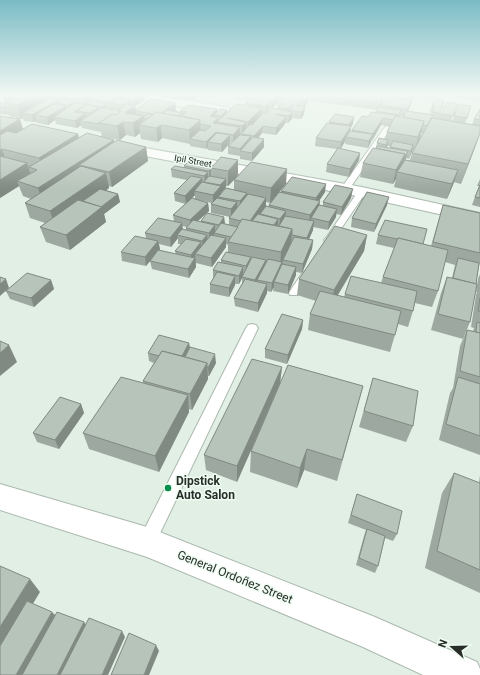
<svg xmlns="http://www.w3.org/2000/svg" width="480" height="675" font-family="Roboto,sans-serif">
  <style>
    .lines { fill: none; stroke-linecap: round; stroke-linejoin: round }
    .service-casing { stroke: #abb8ae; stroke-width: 2 }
    .minor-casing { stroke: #abb8ae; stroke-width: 2 }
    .tertiary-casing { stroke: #abb8ae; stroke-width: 2 }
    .secondary-casing { stroke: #abb8ae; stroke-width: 2 }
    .service { fill: #fff; fill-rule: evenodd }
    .minor { fill: #fff; fill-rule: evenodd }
    .tertiary { fill: #fff; fill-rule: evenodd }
    .secondary { fill: #fff; fill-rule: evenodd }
    .wall { fill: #9da9a0; fill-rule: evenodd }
    .shaded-wall { fill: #808982 }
    .building { fill: #b7c4ba; stroke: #808982 }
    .poi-dot { fill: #008d4c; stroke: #eefcf2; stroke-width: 1.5 }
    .labels { text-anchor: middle; stroke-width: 3; stroke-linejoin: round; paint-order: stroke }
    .far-street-label { font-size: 9px; fill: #282d29; stroke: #eefcf2 }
    .near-poi-label { font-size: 12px; font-weight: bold; fill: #282d29; stroke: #eefcf2; text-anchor: start }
    .near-street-label { font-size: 12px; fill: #282d29; stroke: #eefcf2 }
  </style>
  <rect width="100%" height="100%" fill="#e1efe4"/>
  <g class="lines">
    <!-- service casing -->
    <g class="service-casing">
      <g id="service">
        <polygon points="387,126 391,128 348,191 342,191 341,189 342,187 385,127"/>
        <polygon points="362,189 366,192 332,242 326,242 324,240 326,238 359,190"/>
        <polygon points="307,271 312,274 298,295 290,295 289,293 290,291 303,272"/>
        <polygon points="252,324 256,325 258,328 153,548 147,550 141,548 139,542 141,536 246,328 248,325"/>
      </g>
    </g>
    <!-- minor casing -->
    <g class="minor-casing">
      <g id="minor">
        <polygon points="134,95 159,95 225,107 229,108 231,111 229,114 225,115 140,98"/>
        <polygon points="118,143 362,187 480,213 480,223 362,197 113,150 111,147 113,144"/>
      </g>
    </g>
    <!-- tertiary casing -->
    <g class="tertiary-casing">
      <polygon id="tertiary" points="12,95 29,95 27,97 0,108 0,100"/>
    </g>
    <!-- secondary casing -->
    <g class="secondary-casing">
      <polygon id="secondary" points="0,484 147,527 375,617 477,662 480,669 480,675 423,675 363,647 147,557 0,510"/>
    </g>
    <!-- service -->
    <use href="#service" class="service"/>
    <!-- minor -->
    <use href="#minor" class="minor"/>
    <!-- tertiary -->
    <use href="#tertiary" class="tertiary"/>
    <!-- secondary -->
    <use href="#secondary" class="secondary"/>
  </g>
  <!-- wall -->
  <g class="wall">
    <path d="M 6,95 L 122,95 L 122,96 L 145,100 L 135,106 L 136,110 L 175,103 L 176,110 L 174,111 L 180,112 L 180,111 L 217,111 L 227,110 L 227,112 L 245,105 L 245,103 L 253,95 L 385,95 L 383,98 L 383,102 L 388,97 L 388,95 L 436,95 L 435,99 L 414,96 L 410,107 L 408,111 L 431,114 L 431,113 L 430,112 L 432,105 L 444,101 L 443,108 L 444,108 L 457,104 L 451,121 L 452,121 L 454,116 L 469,113 L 465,123 L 472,125 L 474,119 L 480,109 L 480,134 L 461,184 L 454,182 L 447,199 L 394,187 L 396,179 L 393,184 L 360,177 L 363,163 L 376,148 L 377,143 L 385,139 L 387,132 L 390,127 L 381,125 L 371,141 L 368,148 L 345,144 L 346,140 L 340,149 L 360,153 L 359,160 L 349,177 L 326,172 L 327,164 L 337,149 L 315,146 L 316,138 L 329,123 L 329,122 L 353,124 L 351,127 L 350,131 L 352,131 L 352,130 L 368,117 L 376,112 L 377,110 L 349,106 L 349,103 L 347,106 L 320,102 L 321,98 L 318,102 L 308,100 L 308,102 L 305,107 L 304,114 L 301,119 L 292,118 L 288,123 L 285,123 L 276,135 L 262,133 L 258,138 L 264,139 L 264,147 L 252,161 L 240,159 L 240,156 L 228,154 L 228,146 L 232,142 L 230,142 L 230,143 L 222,152 L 208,150 L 208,148 L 207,149 L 190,146 L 190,143 L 190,144 L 162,138 L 158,142 L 141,139 L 140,133 L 135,137 L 126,135 L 120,140 L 102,137 L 101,132 L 82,128 L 81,125 L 77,128 L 56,124 L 55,120 L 48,125 L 37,123 L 36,121 L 34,122 L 24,121 L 23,118 L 22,119 L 9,116 L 9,115 L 0,114 L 0,102 L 5,103 L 3,97 ZM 281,96 L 283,96 L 277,103 L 277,109 L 272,109 L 281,97 ZM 269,108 L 270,109 L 266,114 L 262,115 L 262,113 L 266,113 ZM 400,116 L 403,116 L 403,118 L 400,117 ZM 421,133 L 423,133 L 418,142 L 421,135 ZM 387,146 L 390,146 L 390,148 L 386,148 ZM 412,150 L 413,150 L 412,153 L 410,160 L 405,160 L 406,158 L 409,159 Z"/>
    <polygon points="159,95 199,95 192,101 159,97"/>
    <polygon points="234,95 250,95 246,100 235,99"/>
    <polygon points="457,95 480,95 480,102 456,97"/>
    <polygon points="0,116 20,119 23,129 78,134 79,138 114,142 146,147 148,161 112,187 109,186 109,188 106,190 118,194 120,202 104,214 106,222 70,250 46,242 40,227 45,223 30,218 25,203 31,199 23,196 19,186 0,198"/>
    <path d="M 184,166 L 213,166 L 238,175 L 281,192 L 281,191 L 325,192 L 319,201 L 319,205 L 323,206 L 323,202 L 351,198 L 341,215 L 336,214 L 336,217 L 328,230 L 313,227 L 313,230 L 309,239 L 313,240 L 312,249 L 302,273 L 296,272 L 296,275 L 288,294 L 273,291 L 274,287 L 271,292 L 267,291 L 267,293 L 258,312 L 235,306 L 234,298 L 242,285 L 242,278 L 239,284 L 235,284 L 235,285 L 229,297 L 210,293 L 210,284 L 213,279 L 213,270 L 221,262 L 221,260 L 228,253 L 228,245 L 226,244 L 226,247 L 212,267 L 196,263 L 196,259 L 196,267 L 189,278 L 152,269 L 150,261 L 146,266 L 122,261 L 121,252 L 146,238 L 145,233 L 174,221 L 173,215 L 186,204 L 175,201 L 174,193 L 187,180 L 172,177 L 171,169 L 184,167 ZM 234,180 L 234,190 L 221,194 L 221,193 L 226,187 L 226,186 L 228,186 ZM 195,195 L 195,199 L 188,202 ZM 198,200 L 212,203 L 211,204 L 211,213 L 230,217 L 229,218 L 229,225 L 225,224 L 224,217 L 201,221 L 201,222 L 198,221 L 209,211 L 208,203 ZM 266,202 L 270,203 L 269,205 L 268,206 L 266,206 ZM 182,226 L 187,227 L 186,228 L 186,230 L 183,229 ZM 178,238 L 178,244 L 181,244 L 175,251 L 176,254 L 159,250 L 160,249 L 159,244 L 171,247 Z"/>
    <polygon points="480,179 480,207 472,205 479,186 477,186"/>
    <polygon points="387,205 374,232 351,227 352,218"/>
    <polygon points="443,205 480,213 480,263 479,266 476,284 470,322 463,339 431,330 441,293 447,277 452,278 455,265 445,262 438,291 432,307 415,303 413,311 408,327 398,324 390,352 308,330 310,314 316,301 297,295 299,279 367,235 364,251 338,295 344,297 345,294 381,283 383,277 394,248 376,244 378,235 431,246"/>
    <polygon points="480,274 480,455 439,440 450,393 453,388 460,346 467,330 473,331 474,328 471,327 476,295 477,292 476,292 478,279"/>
    <polygon points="51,280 54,289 34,307 10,299 6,291"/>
    <polygon points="303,320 302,329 287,364 265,358 265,349"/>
    <polygon points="189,343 190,347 216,363 209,376 208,376 208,379 192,410 189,409 189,412 159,472 89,449 83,433 143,383 143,381 154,363 149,361 148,353"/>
    <polygon points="282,367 280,383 363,386 337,481 304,470 297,488 250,472 251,451 237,482 206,470 204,455"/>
    <polygon points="373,378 413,426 406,442 359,427"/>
    <polygon points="81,404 84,413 59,449 37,442 33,433"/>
    <polygon points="454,473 479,483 480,475 480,593 425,568 442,493"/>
    <polygon points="357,494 397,534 393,541 385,538 378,566 375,573 356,565 364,536 366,530 348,523"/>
  </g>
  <!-- shaded-wall -->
  <g class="shaded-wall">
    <polygon points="37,95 51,95 52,101 22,113 23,118 22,119 18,105"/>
    <polygon points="86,95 99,95 88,99 89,105 87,104 88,109 77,111 78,117 74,112 84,105 84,104 78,103 78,100"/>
    <polygon points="120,95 122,95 123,98 120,98 120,103 111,103 112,109 111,109 110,102"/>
    <polygon points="140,95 144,95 145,100 135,106 137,118 125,113 134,106 134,100"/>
    <polygon points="191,95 199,95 192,101"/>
    <polygon points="246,95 250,95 246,100"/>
    <polygon points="278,95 281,95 281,97 272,109 272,102"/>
    <polygon points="309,95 308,102 303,108 304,101"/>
    <polygon points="318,95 322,95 321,95 321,98 318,102"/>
    <polygon points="351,95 353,95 350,99 349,103 347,106 348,99"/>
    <polygon points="383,95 385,95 383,98 383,102 378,110 380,103"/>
    <polygon points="413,95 414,95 413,100 410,107 405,116 407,109 410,103"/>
    <polygon points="60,99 61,104 56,103 57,109 35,115 36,121 34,122 32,115"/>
    <polygon points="76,101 77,108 70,112 68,105"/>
    <polygon points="131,101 132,107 125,112 124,105"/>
    <polygon points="269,101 269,108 266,113 266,106"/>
    <polygon points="300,101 300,108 296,106"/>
    <polygon points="175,103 176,110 167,117 161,115"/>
    <polygon points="107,104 108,111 103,114 102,107"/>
    <polygon points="292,105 291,110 290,110 290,114 288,116 289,109"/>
    <polygon points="66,106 67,113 54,117 55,120 48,125 47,117"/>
    <polygon points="99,107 100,114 91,120 90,113"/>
    <polygon points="305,107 304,114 301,119 301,112"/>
    <polygon points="262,108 262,115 247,129 248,122"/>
    <polygon points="217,109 218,115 214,115 214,120 210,116"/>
    <polygon points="227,110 227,117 221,123 221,116"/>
    <polygon points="292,112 292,119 288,123 289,116"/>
    <polygon points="85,113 87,121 80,121 81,125 77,128 75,121"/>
    <polygon points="143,116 144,126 139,125 140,133 135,137 133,123"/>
    <polygon points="286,117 285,124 276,135 276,128"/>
    <polygon points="354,117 353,124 351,127 350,134 346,137 346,140 340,150 341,142 348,132 349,125"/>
    <polygon points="218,118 218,122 217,122 217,126 213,123"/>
    <polygon points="383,118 381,125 372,141 373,134"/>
    <polygon points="20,119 24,133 0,147 0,131"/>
    <polygon points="200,120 201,133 190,139 190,144 189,130"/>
    <polygon points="424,121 421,135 415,151 418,137"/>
    <polygon points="123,122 126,135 120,140 117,126"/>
    <polygon points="246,122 246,130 242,133 242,126"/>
    <polygon points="161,125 162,138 158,142 156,128"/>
    <polygon points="263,126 262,133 254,143 254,136"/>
    <polygon points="240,127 240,135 233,142 233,135"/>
    <polygon points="216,132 216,140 208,142 208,148 207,149 206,142"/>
    <polygon points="480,133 476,145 461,184 468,164"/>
    <polygon points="78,134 81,148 43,173 39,158"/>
    <polygon points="373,134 371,142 368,148 369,141"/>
    <polygon points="230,135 230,143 222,152 221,144"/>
    <polygon points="251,136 251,144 240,151 240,149"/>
    <polygon points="264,139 264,147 252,161 252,153"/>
    <polygon points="114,140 116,154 79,165 82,177 43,203 38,188"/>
    <polygon points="388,140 387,147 384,153 386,145"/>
    <polygon points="413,145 412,152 409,159 411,151"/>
    <polygon points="146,147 148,161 112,187 109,172"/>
    <polygon points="2,149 7,164 0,168 0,150"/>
    <polygon points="408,151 406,159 402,166 404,159"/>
    <polygon points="360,153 359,160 349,177 350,169"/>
    <polygon points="405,154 402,169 397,172 396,179 393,184 396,170"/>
    <polygon points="238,160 238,175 228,186 228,171"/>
    <polygon points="27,163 32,178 17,181 19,186 0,198 0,180"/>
    <polygon points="211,169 211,177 209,178 209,171"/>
    <polygon points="287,169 286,184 270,203 271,188"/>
    <polygon points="458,170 453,185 447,199 452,184"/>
    <polygon points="208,172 208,180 205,182 204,176"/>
    <polygon points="106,173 109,188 55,227 50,211"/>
    <polygon points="202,178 203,186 194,191 195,195 186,204 185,196"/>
    <polygon points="226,179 226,187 221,193 221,194 213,203 213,195 220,187 220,185"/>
    <polygon points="326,184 325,192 315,207 316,198"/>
    <polygon points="353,189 351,198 341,215 342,207"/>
    <polygon points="247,193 247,201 240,210 240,201"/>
    <polygon points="118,194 120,202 104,214 106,222 70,250 66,235"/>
    <polygon points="389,197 387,205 374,232 376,224"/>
    <polygon points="266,198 266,206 260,214 260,215 255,222 249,223"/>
    <polygon points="320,201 319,209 311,218 310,222 309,223 310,215"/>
    <polygon points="237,202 237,210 231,217 231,209"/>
    <polygon points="208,203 209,211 190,228 190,220"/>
    <polygon points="337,209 336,217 328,230 329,222"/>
    <polygon points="286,211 285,219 279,227 280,219"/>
    <polygon points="224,217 225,225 219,233 219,225"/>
    <polygon points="278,219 278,228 273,227"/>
    <polygon points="314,221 313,230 306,246 307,238"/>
    <polygon points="182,223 183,231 177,235 178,238 171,247 170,238"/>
    <polygon points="215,225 215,233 214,233 214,236 209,242 209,233"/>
    <polygon points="292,229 291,245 283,260 282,270 274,282 274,287 271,292 272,283 280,267 281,252"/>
    <polygon points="207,235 208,243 203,249 202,241"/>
    <polygon points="367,235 364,251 331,306 334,290"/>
    <polygon points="226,238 226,247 212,267 211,258"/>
    <polygon points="313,240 312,249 302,273 303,264"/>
    <polygon points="158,241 160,249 146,266 145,257"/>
    <polygon points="201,242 202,251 195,254 196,267 189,278 188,269 192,263 191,255"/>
    <polygon points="251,257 250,266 246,274 246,266"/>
    <polygon points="266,260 265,268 257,280 257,284 255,288 255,280"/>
    <polygon points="243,267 243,276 242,277 242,278 239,284 239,276"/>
    <polygon points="296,267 296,275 288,294 288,285"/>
    <polygon points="235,276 235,285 229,297 229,288"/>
    <polygon points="6,279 9,288 0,296 0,284"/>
    <polygon points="51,280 54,289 34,307 31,298"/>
    <polygon points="267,284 267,293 258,312 258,303"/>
    <polygon points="303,320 302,329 287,364 288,355"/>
    <polygon points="189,343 190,352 179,361"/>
    <polygon points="9,345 17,362 0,376 0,353"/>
    <polygon points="215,354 216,363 209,376 208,368"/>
    <polygon points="207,363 208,379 192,410 190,394"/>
    <polygon points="282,367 280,383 237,482 237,466"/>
    <polygon points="188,395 189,412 159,472 155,456"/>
    <polygon points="81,404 84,413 59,449 55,440"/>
    <polygon points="307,449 304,470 297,488 300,468"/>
    <polygon points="30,579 40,592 0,658 0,627"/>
    <polygon points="52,612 58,618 25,675 16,675"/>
    <polygon points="84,622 89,628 64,675 57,675"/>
    <polygon points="122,631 125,637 108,675 102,675"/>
    <polygon points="156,645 159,651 149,675 144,675"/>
  </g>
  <!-- building -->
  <g class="building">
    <polygon points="6,95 37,95 18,105 5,103 14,98 3,97"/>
    <polygon points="56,95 86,95 78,100 54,96"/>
    <polygon points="95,95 120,95 110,102 88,99"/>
    <polygon points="124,95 140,95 134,100 120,98"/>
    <polygon points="253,95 278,95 272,102 269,101 266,106 245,103"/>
    <polygon points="284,95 309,95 304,101 300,101 296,106 305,107 301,112 290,110 294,105 292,105 289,109 279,108 283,104 277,103"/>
    <polygon points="321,95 351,95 348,99"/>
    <polygon points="353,95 384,95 380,103 350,99"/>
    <polygon points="388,95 413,95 411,99 388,96"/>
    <polygon points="386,97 412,100 407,109 381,105"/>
    <polygon points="50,98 60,99 32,115 22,113"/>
    <polygon points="117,98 131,101 124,105 111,103"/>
    <polygon points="63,99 76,101 68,105 56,103"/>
    <polygon points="81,99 88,101 84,104 76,102"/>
    <polygon points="151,99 175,103 162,113 156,112 154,114 135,111"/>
    <polygon points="435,100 444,101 441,107 444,108 447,102 457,104 453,116 432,112 435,106 432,105"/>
    <polygon points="92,101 107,104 102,107 87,104"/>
    <polygon points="0,102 5,103 6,108 0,107"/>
    <polygon points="75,103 85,105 74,112 85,113 75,121 54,117"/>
    <polygon points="54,104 66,106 47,117 35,115"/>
    <polygon points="127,104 135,105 125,113 143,116 133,123 123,122 117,126 99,123 112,114 115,115 121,111 118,110"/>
    <polygon points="236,104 262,108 248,122 227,118 246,122 242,126 217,122"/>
    <polygon points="459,104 471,106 467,118 454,116"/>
    <polygon points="86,105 99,107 90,113 77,111"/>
    <polygon points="188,105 217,109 210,116 218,118 213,123 240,127 233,135 216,132 206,142 190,139 200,130 205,131 211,126 200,124 200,120 181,116 186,112 180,111"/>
    <polygon points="378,107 401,110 399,115 376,111"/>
    <polygon points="101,108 118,110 119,113 115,115 112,114 99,123 100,124 80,121"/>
    <polygon points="271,108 292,112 289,116 276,114 286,117 276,128 263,126 254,136 241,134 250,124 252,125 263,113 266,114"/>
    <polygon points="220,109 227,110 221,116 214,115"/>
    <polygon points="480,109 480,120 474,119"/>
    <polygon points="167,110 183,113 178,116 163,114"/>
    <polygon points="406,111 433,115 427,126 423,125 424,121 403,118"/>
    <polygon points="156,112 200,120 189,130 161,125 156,128 139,125"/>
    <polygon points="371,112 396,115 393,120 383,118 373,134 352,130 362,116 368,117"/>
    <polygon points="148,114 153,115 146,119 143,119 143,118"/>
    <polygon points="335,114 354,117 349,125 329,122"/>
    <polygon points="0,116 20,119 0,131"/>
    <polygon points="395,116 424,121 418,137 387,132"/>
    <polygon points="432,118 480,126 480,133 468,164 412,153"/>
    <polygon points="327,123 351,126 341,142 316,138"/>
    <polygon points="32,124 78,134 39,158 2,149 0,150 0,135 7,131 16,133"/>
    <polygon points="350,131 373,134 369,141 346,137"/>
    <polygon points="87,133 114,140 38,188 17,181 37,170 29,167"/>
    <polygon points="217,133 230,135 221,144 208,142"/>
    <polygon points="240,135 251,136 240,149 228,146"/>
    <polygon points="253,137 264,139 252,153 240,151"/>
    <polygon points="379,138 388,140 386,145 377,143"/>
    <polygon points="117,140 146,147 109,172 79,165"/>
    <polygon points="393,141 413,145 411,151 390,147"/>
    <polygon points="377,146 408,151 404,159 405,154 376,148"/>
    <polygon points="338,148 360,153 350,169 327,164"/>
    <polygon points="373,148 405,154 396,170 363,163"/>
    <polygon points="0,156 27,163 0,180"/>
    <polygon points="221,157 238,160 228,171 211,168"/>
    <polygon points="405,160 458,170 452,184 397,172"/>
    <polygon points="189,161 213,166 209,171 184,166"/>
    <polygon points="251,162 287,169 271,188 234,180"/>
    <polygon points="81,166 106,173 50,211 25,203"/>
    <polygon points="175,166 208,172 204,176 171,169"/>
    <polygon points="191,176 202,178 185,196 174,193"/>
    <polygon points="209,176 226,179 220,185 204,182"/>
    <polygon points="292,177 326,184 316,198 281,191"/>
    <polygon points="202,182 221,186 213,195 194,191"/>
    <polygon points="335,185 353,189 342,207 323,202"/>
    <polygon points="480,185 480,198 475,197"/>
    <polygon points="226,188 247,193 240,201 218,197"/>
    <polygon points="100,189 118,194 101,207 83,201"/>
    <polygon points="279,192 320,201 310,215 269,205"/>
    <polygon points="367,192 389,197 376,224 352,218"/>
    <polygon points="248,194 266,198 250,221 242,219 241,221 229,218"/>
    <polygon points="192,198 208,203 190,220 173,215"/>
    <polygon points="217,198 237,202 231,209 211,204"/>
    <polygon points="78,200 102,207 66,235 40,227"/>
    <polygon points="319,205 337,209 329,222 311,218"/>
    <polygon points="443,205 480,213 480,253 433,242"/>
    <polygon points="266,206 286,211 280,219 260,214"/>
    <polygon points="207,213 224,217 219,225 201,221"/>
    <polygon points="258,214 278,219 274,225 252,221"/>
    <polygon points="285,216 314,221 307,238 292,235 292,229 279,226"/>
    <polygon points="158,218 182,223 170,238 145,233"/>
    <polygon points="242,219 292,229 281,252 228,242"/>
    <polygon points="193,220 215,225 209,233 186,228"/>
    <polygon points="385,220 427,229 423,244 398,238 397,239 378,235"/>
    <polygon points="221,223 238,227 231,237 214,233"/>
    <polygon points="335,226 367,235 334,290 299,279"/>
    <polygon points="182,229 207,235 202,241 177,235"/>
    <polygon points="211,235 226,238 211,258 195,254"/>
    <polygon points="135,236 158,241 145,257 121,252"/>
    <polygon points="294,237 313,240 303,264 283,260"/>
    <polygon points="398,238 448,250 438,291 383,277"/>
    <polygon points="186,239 201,242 191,255 175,251"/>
    <polygon points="158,250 195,258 188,269 150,261"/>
    <polygon points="226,252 251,257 246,266 221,260"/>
    <polygon points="252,257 266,260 255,280 242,277"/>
    <polygon points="458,258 479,263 476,284 453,278"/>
    <polygon points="268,259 282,262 272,283 257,280"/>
    <polygon points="218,262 243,267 239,276 213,270"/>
    <polygon points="282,264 296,267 288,285 274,282"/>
    <polygon points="217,272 235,276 229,288 210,284"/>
    <polygon points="27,273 51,280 31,298 6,291"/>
    <polygon points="351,276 417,291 413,311 345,294"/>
    <polygon points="0,277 6,279 0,284"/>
    <polygon points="447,277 477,284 470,322 438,314"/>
    <polygon points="245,279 267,284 258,303 234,298"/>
    <polygon points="320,291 401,311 395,335 310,314"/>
    <polygon points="480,298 480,311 478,311"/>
    <polygon points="282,314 303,320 288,355 265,349"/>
    <polygon points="477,322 480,323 480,333 476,332"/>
    <polygon points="467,330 480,333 480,377 460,371"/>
    <polygon points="159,335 189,343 182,356 162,351 159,356 148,353"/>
    <polygon points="0,341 9,345 0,353"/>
    <polygon points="190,347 215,354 208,368 207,367 207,363 185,357"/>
    <polygon points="162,351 207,363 190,394 143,381"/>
    <polygon points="252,359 282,367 237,466 204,455"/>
    <polygon points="288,365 363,386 342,460 307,449 300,468 251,451"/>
    <polygon points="121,377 188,395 155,456 83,433"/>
    <polygon points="458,377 480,384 480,436 446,424"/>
    <polygon points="373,378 418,391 413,426 364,411"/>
    <polygon points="60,397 81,404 55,440 33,433"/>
    <polygon points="454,473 480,483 480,570 437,551"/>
    <polygon points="357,494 402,511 397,534 351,515"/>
    <polygon points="367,529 385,536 378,566 359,558"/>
    <polygon points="0,566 30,579 0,627"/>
    <polygon points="27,601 52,612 16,675 0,675 0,646"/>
    <polygon points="57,612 84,622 57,675 22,675"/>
    <polygon points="89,618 122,631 102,675 60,675"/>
    <polygon points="129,633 156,645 144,675 111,675"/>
  </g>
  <!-- sky -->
  <linearGradient id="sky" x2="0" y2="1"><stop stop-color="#7abbc5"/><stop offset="0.5" stop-color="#f2f8f3"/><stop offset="1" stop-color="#f2f8f3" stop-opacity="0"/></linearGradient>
  <rect width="480" height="190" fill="url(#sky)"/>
  <!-- markers -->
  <circle class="poi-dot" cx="168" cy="488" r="4"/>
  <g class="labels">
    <!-- far-street labels -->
    <g class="far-street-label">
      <text transform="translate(193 161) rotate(10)" y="3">Ipil Street</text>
    </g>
    <!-- near-poi labels -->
    <g class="near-poi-label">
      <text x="176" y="485">Dipstick<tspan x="176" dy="14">Auto Salon</tspan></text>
    </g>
    <!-- near-street labels -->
    <g class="near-street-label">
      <text transform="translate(235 577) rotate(22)" y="4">General Ordoñez Street</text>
    </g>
  </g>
  <!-- north arrow -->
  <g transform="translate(452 647) rotate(290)" stroke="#eefcf2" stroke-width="3" paint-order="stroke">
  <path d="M0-3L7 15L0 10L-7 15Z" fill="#282d29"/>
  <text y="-6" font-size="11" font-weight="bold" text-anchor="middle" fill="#282d29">N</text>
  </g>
</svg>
